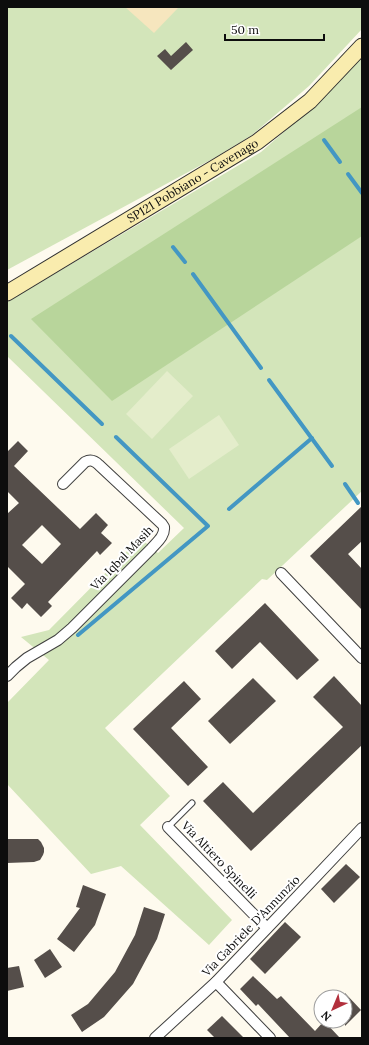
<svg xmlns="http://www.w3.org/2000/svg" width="369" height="1045" font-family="Lora,serif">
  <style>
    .green { fill: #d3e5ba }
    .forest { fill: #b8d59b }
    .sand { fill: #f6e6be }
    .pitch { fill: #e4edcb }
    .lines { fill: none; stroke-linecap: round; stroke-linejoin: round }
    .stream { stroke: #4397c3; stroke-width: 4 }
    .building { fill: #554e4a; fill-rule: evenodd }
    .lane-casing { stroke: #404040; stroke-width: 7 }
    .street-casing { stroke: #404040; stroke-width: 12 }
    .secondary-casing { stroke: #2f2f2f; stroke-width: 17 }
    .lane { stroke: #fff; stroke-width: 5 }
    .street { stroke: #fff; stroke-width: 10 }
    .secondary { stroke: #f9ecae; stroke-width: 15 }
    .labels { text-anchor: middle; stroke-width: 4; stroke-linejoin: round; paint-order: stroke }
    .street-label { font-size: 12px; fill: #0d0d0d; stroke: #fff }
  </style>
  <rect width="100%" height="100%" fill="#fefaee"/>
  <!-- green -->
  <g class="green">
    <polygon points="7,7 362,7 362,29 309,86 252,135 216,157 7,270"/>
    <polygon points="362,55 362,491 267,580 262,579 105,728 170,796 140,825 232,920 209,945 121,866 91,874 7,784 7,703 49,660 21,637 49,630 140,538 158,553 184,528 7,356 7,302 261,152 309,110"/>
  </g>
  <!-- forest -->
  <polygon class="forest" points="362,107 362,236 112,401 31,319"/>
  <!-- sand -->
  <polygon class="sand" points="125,7 179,7 154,33"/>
  <!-- pitch -->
  <g class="pitch">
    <polygon points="167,371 193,396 152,439 126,414"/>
    <polygon points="219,415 239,445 189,479 169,449"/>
  </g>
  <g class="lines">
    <!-- stream -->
    <g class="stream">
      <polyline points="324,140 340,162"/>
      <polyline points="348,174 362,193"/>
      <polyline points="173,247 185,262"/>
      <polyline points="193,274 261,368"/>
      <polyline points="11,336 102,424"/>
      <polyline points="269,380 332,466"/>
      <polyline points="345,484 358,503"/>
      <polyline points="229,509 312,438"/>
      <polyline points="78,635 208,526 116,437"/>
    </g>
  </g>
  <!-- building -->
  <g class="building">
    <polygon points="186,42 193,50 171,70 157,56 165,49 171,56"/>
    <path d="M 18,441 L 28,451 L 14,466 L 80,529 L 96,513 L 108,525 L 101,533 L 112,543 L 100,555 L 97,551 L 48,602 L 52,606 L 41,617 L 27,603 L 22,609 L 11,598 L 25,584 L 7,566 L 7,514 L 19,503 L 7,491 L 7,452 ZM 42,525 L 61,544 L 42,564 L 22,545 Z"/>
    <polygon points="362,506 362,541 348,554 362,569 362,610 310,556"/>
    <polygon points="265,603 319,660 297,680 260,642 232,669 215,651"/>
    <polygon points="334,676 362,706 362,745 251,851 203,801 223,782 253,813 343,727 313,697"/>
    <polygon points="253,678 276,701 230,744 208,721"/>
    <polygon points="184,681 201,699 171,728 208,767 188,786 133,729"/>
    <polygon points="7,839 38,839 41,842 44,848 44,852 43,855 40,860 34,862 7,863"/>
    <polygon points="346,864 360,877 334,903 321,889"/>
    <polygon points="83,885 106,894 95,925 74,952 57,939 80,908 76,907"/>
    <polygon points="144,907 165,914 157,939 133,984 104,1017 82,1032 71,1015 88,1004 115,972 135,935"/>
    <polygon points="285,922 301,937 265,974 250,959"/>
    <polygon points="50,949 62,967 45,978 34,960"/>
    <polygon points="19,966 24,987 7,991 7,968"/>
    <polygon points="253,976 277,999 281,996 315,1031 324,1021 340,1038 290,1038 258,1004 256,1006 240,989"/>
    <polygon points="345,993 361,1010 345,1026"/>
    <polygon points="222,1016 244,1038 215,1038 207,1030"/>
  </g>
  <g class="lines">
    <!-- lane casing -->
    <g class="lane-casing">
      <polyline id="lane" points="168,827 192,803"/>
    </g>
    <!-- street casing -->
    <g class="street-casing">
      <g id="street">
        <polyline points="281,573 362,658"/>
        <path d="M 7,676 L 16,667 L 27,658 L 58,640 L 72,628 L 151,549 C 157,542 165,536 164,527 L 162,524 L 99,465 C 95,461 91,459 85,462 L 63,484"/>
        <polyline points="168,827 267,928"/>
        <polyline points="216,982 270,1038"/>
        <polyline points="155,1038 216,982 275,920 362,828"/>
      </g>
    </g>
    <!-- secondary casing -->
    <g class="secondary-casing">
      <g id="secondary">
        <path id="s1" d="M 7,293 L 257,142 L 310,101 L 362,46"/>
      </g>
    </g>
    <!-- lane -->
    <use href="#lane" class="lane"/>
    <!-- street -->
    <use href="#street" class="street"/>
    <!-- secondary -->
    <use href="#secondary" class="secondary"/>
  </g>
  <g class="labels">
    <!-- street labels -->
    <g class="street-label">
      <text dy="4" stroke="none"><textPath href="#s1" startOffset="217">SP121 Pobbiano - Cavenago</textPath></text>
      <text transform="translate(122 558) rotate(-46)" y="4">Via Iqbal Masih</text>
      <text transform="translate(219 860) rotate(46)" y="4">Via Altiero Spinelli</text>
      <text transform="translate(251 926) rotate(-46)" y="4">Via Gabriele D'Annunzio</text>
    </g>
  </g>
  <!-- border -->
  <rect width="369" height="1045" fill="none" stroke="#0d0d0d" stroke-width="16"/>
  <!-- north arrow -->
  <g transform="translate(333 1009) rotate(224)"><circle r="19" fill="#ffffff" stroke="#9e9e9e"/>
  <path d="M0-3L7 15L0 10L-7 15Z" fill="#b2303d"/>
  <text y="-6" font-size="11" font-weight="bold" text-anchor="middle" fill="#0d0d0d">N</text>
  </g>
  <!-- scale -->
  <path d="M225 34v6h99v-6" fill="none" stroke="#0d0d0d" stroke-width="2"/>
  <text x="231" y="34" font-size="12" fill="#0d0d0d" stroke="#ffffff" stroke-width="3" paint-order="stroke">50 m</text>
</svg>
